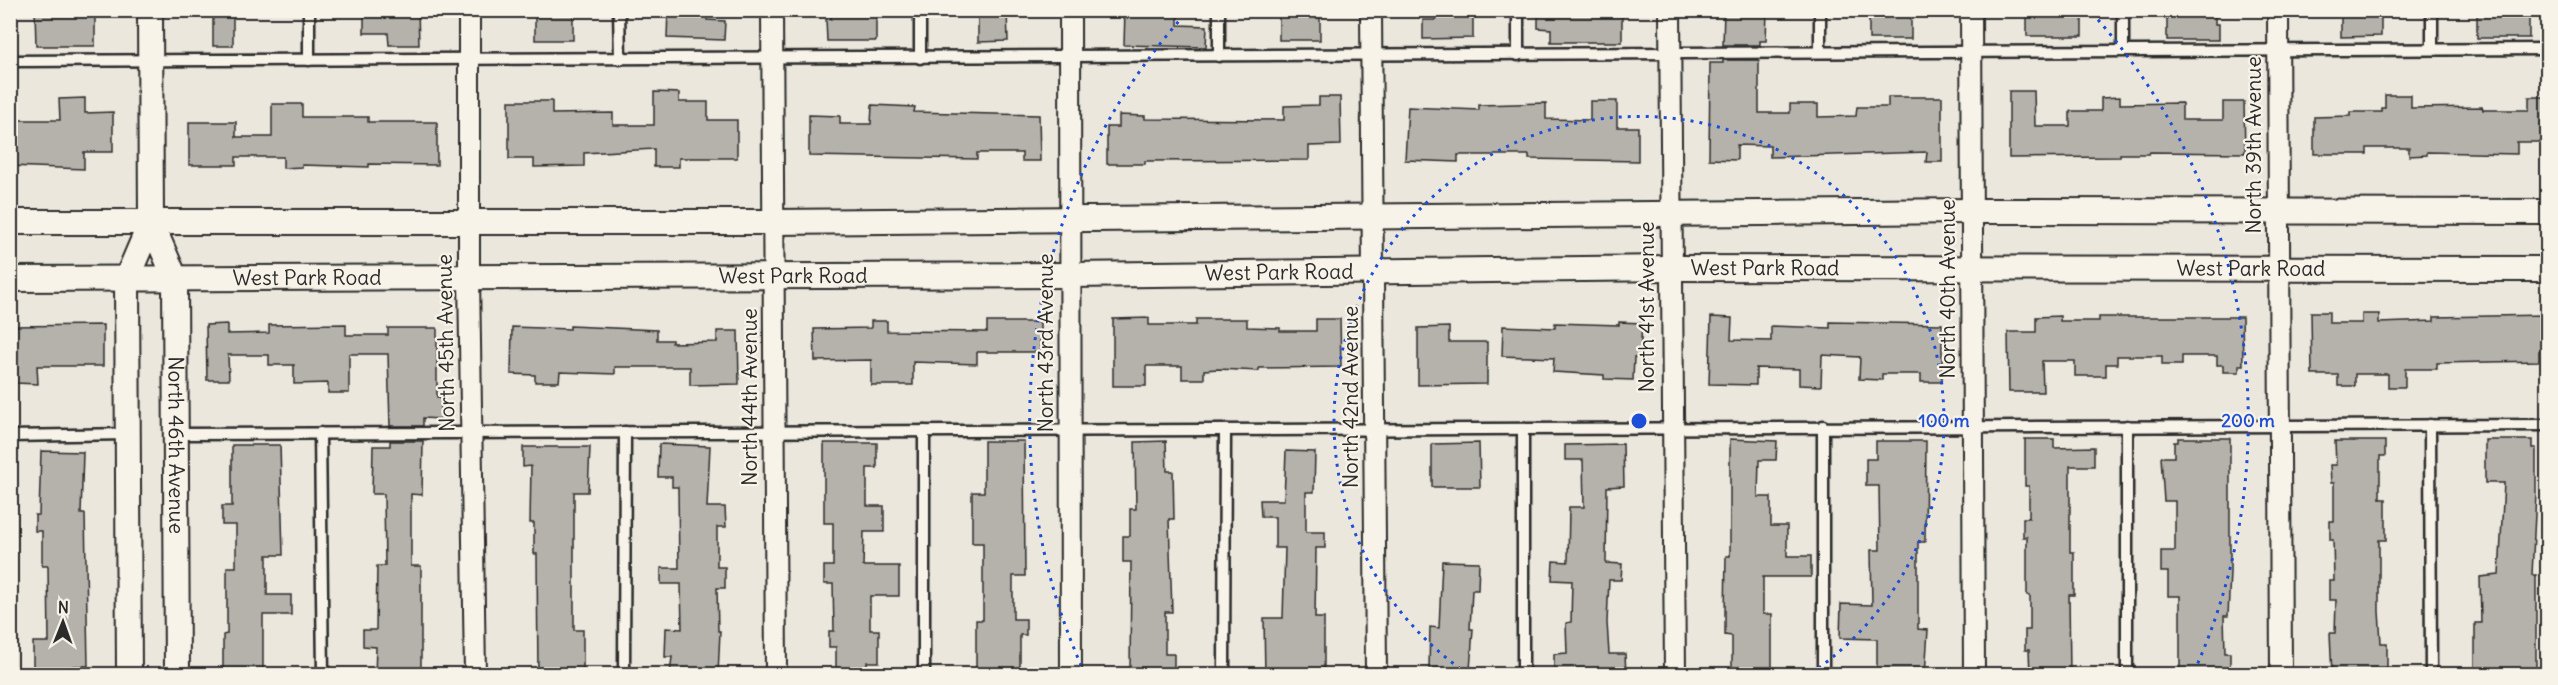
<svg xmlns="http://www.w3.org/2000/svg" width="2558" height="685" font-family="Delius,sans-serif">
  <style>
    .building { fill: #b5b2ab; stroke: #2b2b2b; stroke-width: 1.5 }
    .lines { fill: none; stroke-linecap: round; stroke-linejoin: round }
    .service-casing { stroke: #2b2b2b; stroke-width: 15 }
    .minor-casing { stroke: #2b2b2b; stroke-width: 24 }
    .tertiary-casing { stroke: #2b2b2b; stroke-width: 28 }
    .service { stroke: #f7f3e8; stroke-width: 10 }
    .minor { stroke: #f7f3e8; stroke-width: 20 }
    .tertiary { stroke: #f7f3e8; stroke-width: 24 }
    .ring { fill: none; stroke: #1d4ed8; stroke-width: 3; stroke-dasharray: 3 6 }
    .labels { text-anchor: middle; stroke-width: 4.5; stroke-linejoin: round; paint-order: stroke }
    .street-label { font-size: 21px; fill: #2b2b2b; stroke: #f7f3e8 }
    .centre { fill: #1d4ed8; stroke: #f7f3e8; stroke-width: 3 }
    .ring-label { font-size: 18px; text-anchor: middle; font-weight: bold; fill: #1d4ed8; stroke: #f7f3e8; stroke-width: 4.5; stroke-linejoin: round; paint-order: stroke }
  </style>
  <rect width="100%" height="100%" fill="#ebe7dd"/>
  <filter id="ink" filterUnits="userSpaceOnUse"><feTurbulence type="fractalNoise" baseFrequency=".0167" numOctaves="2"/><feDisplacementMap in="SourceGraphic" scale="12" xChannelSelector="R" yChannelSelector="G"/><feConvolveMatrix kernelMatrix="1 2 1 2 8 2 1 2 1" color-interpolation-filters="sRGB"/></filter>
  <g filter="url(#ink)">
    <!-- building -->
    <g class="building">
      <polygon points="35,10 95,10 95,46 36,46"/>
      <rect x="213" y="10" width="20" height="36"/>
      <polygon points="364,10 418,10 419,45 389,45 388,33 364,33"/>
      <rect x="535" y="10" width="38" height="30"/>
      <polygon points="668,10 708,10 707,20 725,21 724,40 667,38"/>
      <polygon points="831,10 876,10 876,41 827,41 826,19 831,19"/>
      <polygon points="978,10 1007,10 1008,41 978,42"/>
      <polygon points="1125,10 1178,10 1178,25 1207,26 1206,47 1124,45"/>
      <rect x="1279" y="10" width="41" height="30"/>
      <polygon points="1435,10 1473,10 1473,38 1423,39 1423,20 1435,20"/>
      <polygon points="1538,10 1622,10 1622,42 1551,42 1551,29 1538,28"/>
      <polygon points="1724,10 1767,10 1766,41 1760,41 1760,45 1723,45"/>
      <rect x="1869" y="10" width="42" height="29"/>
      <polygon points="2027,10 2073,10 2073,17 2082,17 2082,36 2027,36"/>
      <polygon points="2167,10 2215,10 2215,24 2219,24 2219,40 2167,40"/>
      <polygon points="2341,10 2381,10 2381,36 2341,37"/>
      <rect x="2477" y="10" width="52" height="28"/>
      <polygon points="1723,60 1759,60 1759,113 1790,113 1790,104 1818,104 1818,117 1856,116 1857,107 1888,107 1888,97 1942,97 1942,162 1926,162 1927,152 1770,157 1770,146 1737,145 1737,160 1709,159 1710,63 1723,63"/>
      <polygon points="2009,91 2034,91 2035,126 2070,126 2070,111 2101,111 2101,98 2120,97 2120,104 2182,103 2182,120 2223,120 2223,102 2244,102 2245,153 2150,152 2149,154 2120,154 2120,157 2009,158"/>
      <polygon points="654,92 679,93 679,102 708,102 708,120 737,120 737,158 679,158 679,167 654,167 654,149 584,153 584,166 534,167 534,159 509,159 509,101 552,101 552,114 613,113 613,125 654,125"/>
      <polygon points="2385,95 2411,95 2411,108 2482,107 2483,110 2529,110 2529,97 2547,97 2547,138 2543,138 2543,142 2517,142 2517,154 2427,152 2427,155 2409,156 2409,148 2367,148 2367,154 2314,154 2314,117 2350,116 2350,112 2382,112 2382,108 2385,108"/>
      <polygon points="1319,97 1340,97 1341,145 1309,146 1309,160 1145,161 1145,164 1107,164 1107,127 1119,127 1119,115 1145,116 1145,119 1284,120 1284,106 1319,105"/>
      <polygon points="85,98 85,113 113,112 113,152 84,152 84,169 10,166 10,120 60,120 59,99"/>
      <polygon points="1590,101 1617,101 1617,127 1638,127 1638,161 1529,159 1529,155 1458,155 1458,162 1405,160 1408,107 1479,110 1479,105 1546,103 1546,119 1590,120"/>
      <polygon points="272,104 302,104 302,117 368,117 368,122 437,122 437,165 369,164 369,167 302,165 302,167 283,168 283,157 236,157 236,165 189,165 189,122 236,122 236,137 272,137"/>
      <polygon points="872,105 915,107 914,112 1039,115 1040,161 1022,161 1022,153 977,153 977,159 809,156 809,115 840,116 840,124 871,124"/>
      <polygon points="2311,312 2329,312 2329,323 2362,323 2362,314 2379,314 2379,323 2434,321 2434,317 2547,315 2547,351 2539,351 2539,361 2437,363 2437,369 2405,369 2405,387 2388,387 2388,374 2355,374 2355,386 2338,386 2338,375 2312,375"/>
      <polygon points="2060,316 2060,321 2099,321 2099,317 2242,317 2243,365 2239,365 2239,372 2223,372 2223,365 2217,365 2217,356 2182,356 2182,365 2162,365 2162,356 2117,356 2117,364 2106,364 2106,376 2075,376 2075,361 2042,361 2043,392 2009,392 2008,332 2036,332 2036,317"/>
      <polygon points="1711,317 1732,318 1731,340 1771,341 1771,326 1830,328 1830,322 1942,324 1942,382 1921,382 1921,374 1882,374 1882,380 1859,379 1860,357 1822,355 1821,386 1799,385 1799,369 1756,368 1756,385 1709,384"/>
      <polygon points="1149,318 1149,325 1196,325 1196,319 1247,319 1247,327 1280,328 1280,331 1316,331 1316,319 1340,319 1341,367 1259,368 1259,371 1218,369 1204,370 1204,379 1182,379 1182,366 1146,366 1146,386 1113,386 1113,319"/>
      <polygon points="871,321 887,321 887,331 987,332 987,322 1040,322 1040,352 977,352 977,364 913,362 913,385 871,385 871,360 815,361 814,329 871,328"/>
      <polygon points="1619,322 1642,323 1640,357 1634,357 1633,380 1604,379 1604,375 1553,372 1554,358 1502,356 1503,326 1555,328 1555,323 1619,325"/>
      <polygon points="227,324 227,334 269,333 269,325 346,324 346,335 388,335 388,328 437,328 437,397 441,397 441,419 423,418 423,426 390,426 388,354 349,354 349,393 328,393 328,383 294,384 294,365 269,365 269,355 228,355 229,380 207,380 206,325"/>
      <polygon points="103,325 103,366 37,366 38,384 15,383 15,360 10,361 10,326"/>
      <polygon points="570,326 657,330 657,340 672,340 672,343 717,342 717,331 738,331 739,384 690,385 690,367 615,367 615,374 560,372 559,382 535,382 535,375 511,374 512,327 570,329"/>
      <polygon points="1449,327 1449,342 1487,342 1487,384 1418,385 1418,328"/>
      <polygon points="2178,438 2230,438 2230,572 2228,616 2224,616 2225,653 2230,653 2230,672 2180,672 2180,596 2168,596 2168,572 2161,572 2161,551 2175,551 2175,501 2164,501 2161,457 2174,457 2174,442 2178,442"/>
      <polygon points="1730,439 1777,441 1776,460 1759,460 1758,497 1771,497 1771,526 1787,526 1787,556 1811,556 1811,577 1763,577 1763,614 1772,614 1772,675 1732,675 1732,636 1725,635 1725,614 1726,556 1730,556"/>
      <polygon points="2025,439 2054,439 2054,448 2094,447 2094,466 2070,466 2070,552 2074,552 2074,595 2069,595 2070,675 2030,675 2029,650 2025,650 2025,630 2030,630 2030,595 2027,595 2027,537 2023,537 2023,518 2029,518 2029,486 2025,486"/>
      <polygon points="2485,440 2532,440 2532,448 2536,448 2536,493 2532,575 2536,575 2536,675 2475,675 2475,623 2481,623 2480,577 2499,575 2504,483 2485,483"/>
      <polygon points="390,441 423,441 422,495 411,494 411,566 421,566 421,675 375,675 376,647 363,646 363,630 376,630 377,566 385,566 384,494 372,494 373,446 390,446"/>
      <polygon points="984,441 1024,441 1025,576 1013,576 1013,619 1026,619 1026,635 1020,635 1020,673 976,673 976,620 983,620 983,543 972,543 972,492 984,492"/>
      <polygon points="1166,441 1167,471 1173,471 1174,519 1169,519 1172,612 1165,612 1165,654 1174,654 1174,675 1130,675 1131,562 1123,562 1123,536 1130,536 1130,509 1136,509 1135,442"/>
      <polygon points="1876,441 1926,441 1925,542 1918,542 1918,629 1928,630 1925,675 1877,675 1877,639 1840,638 1841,604 1872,605 1871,550 1880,550 1879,486 1866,486 1866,459 1876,459"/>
      <polygon points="2335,441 2385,441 2385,456 2380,456 2380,499 2386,499 2386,540 2379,540 2379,611 2381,643 2387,643 2387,675 2332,675 2330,633 2335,633 2336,600 2329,600 2329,581 2334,581 2333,540 2330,540 2330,521 2334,521 2334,483 2331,483 2330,465 2336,465"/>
      <polygon points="824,443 877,443 877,468 867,468 867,506 884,506 884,532 864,532 863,566 899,566 899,596 870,596 870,630 879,630 879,662 867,662 867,672 836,672 836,647 829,647 829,631 834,631 833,584 824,584 824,566 833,566 833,523 824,523"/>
      <polygon points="1479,443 1480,487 1432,487 1432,444"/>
      <polygon points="659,444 710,446 707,507 725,507 726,527 717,527 717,567 725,567 725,588 717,588 718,631 720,631 718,675 670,674 672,657 665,657 666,628 682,629 681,584 661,584 661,568 679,568 678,487 672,487 672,477 658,477"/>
      <polygon points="1623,444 1624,486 1607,487 1606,563 1622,564 1621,580 1609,580 1607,622 1609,654 1625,654 1626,675 1554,675 1554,654 1567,653 1566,623 1571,622 1572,581 1552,580 1553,561 1568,562 1569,507 1584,507 1583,460 1565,460 1565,445"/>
      <polygon points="232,445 280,445 283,555 267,555 267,595 291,595 291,615 263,615 263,675 223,675 223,635 227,634 227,567 236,567 236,525 222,525 222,506 232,506"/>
      <polygon points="523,447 590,447 588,492 574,492 574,630 583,630 583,675 538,675 537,554 534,554 534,523 530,523 531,466 523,467"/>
      <polygon points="41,451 83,452 81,514 85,514 88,666 73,666 73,675 33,675 33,642 49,642 48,566 42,566 42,531 35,531 35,515 39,515"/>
      <polygon points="1286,451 1315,452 1314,492 1306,492 1306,532 1325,532 1325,548 1316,548 1315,618 1324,618 1324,675 1265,675 1264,618 1283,618 1285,548 1275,548 1275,517 1261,517 1260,500 1284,500"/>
      <polygon points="1442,561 1479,562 1478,590 1472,590 1470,629 1473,629 1470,670 1429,668 1430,627 1439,628"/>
    </g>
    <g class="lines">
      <!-- service casing -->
      <g class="service-casing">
        <g id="service">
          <polyline points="309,10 309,60"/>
          <polyline points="619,10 620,59"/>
          <polyline points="920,10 920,58"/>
          <polyline points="1219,10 1219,56"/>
          <polyline points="1820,10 1820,52"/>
          <polyline points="2123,10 2123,50"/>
          <polyline points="2432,10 2432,49"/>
          <polyline points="1518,55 1518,10"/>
          <polyline points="10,61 2548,49"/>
          <polyline points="2430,425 2431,674"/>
          <polyline points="1823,426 1823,674"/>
          <polyline points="2127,426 2127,674"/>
          <polyline points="1523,430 1523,674"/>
          <polyline points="924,431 924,674"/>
          <polyline points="320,433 323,674"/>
          <polyline points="176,434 2548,425"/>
          <polyline points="10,436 128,434"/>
          <polyline points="624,674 625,432"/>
          <polyline points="1224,674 1225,431"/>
        </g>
      </g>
      <!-- minor casing -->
      <g class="minor-casing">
        <g id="minor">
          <polyline points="469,10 469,276 475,674"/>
          <polyline points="772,10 776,674"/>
          <polyline points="1070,10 1071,674"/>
          <polyline points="1371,10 1376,674"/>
          <polyline points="1670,10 1675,674"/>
          <polyline points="1971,10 1974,674"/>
          <polyline points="2278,10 2281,674"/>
        </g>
      </g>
      <!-- tertiary casing -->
      <g class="tertiary-casing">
        <g id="tertiary">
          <polyline points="10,222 773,222 1972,211 2548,212"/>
          <path id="s1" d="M 151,222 L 175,278 L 177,674"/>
          <path id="s2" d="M 10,279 L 1070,275 L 1671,268 L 2548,269"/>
          <polyline points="129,674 127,278 151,222 150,10"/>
        </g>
      </g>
      <!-- service -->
      <use href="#service" class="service"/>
      <!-- minor -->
      <use href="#minor" class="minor"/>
      <!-- tertiary -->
      <use href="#tertiary" class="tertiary"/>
    </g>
  </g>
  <!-- distance rings -->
  <g class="ring">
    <path d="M1468 674A305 305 0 1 1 1810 674"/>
    <path d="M1085 674A609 609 0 0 1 1186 13M2092 13A609 609 0 0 1 2193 674"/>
  </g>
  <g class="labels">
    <!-- street labels -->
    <g class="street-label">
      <text transform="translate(2254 145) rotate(-90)" y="7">North 39th Avenue</text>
      <text dy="7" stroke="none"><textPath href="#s2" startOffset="1755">West Park Road</textPath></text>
      <text dy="7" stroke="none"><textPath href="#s2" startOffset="2241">West Park Road</textPath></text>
      <text dy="7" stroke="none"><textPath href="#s2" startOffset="1269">West Park Road</textPath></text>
      <text dy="7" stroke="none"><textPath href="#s2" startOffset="783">West Park Road</textPath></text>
      <text dy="7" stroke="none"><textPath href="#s2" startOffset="297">West Park Road</textPath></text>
      <text transform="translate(1948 289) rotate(-90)" y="7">North 40th Avenue</text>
      <text transform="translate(1647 307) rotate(-90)" y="7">North 41st Avenue</text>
      <text transform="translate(446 343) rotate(-91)" y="7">North 45th Avenue</text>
      <text transform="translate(1046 343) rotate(-90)" y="7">North 43rd Avenue</text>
      <text transform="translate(750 397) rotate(-90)" y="7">North 44th Avenue</text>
      <text transform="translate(1351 397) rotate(-90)" y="7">North 42nd Avenue</text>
      <text dy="7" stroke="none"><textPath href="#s1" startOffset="228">North 46th Avenue</textPath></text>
    </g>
  </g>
  <circle cx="1639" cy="421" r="9" class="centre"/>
  <g class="ring-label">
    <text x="1944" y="427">100 m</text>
    <text x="2248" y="427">200 m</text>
  </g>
  <!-- margin -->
  <rect width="2558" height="685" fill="none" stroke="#f7f3e8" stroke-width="36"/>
  <rect x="18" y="18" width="2522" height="649" fill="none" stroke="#2b2b2b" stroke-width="2" filter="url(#ink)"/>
  <!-- north arrow -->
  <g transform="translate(63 622) rotate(1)" stroke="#f7f3e8" stroke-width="4.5" paint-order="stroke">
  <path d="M0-4.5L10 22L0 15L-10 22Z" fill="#2b2b2b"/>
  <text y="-9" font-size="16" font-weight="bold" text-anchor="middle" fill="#2b2b2b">N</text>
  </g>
</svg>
